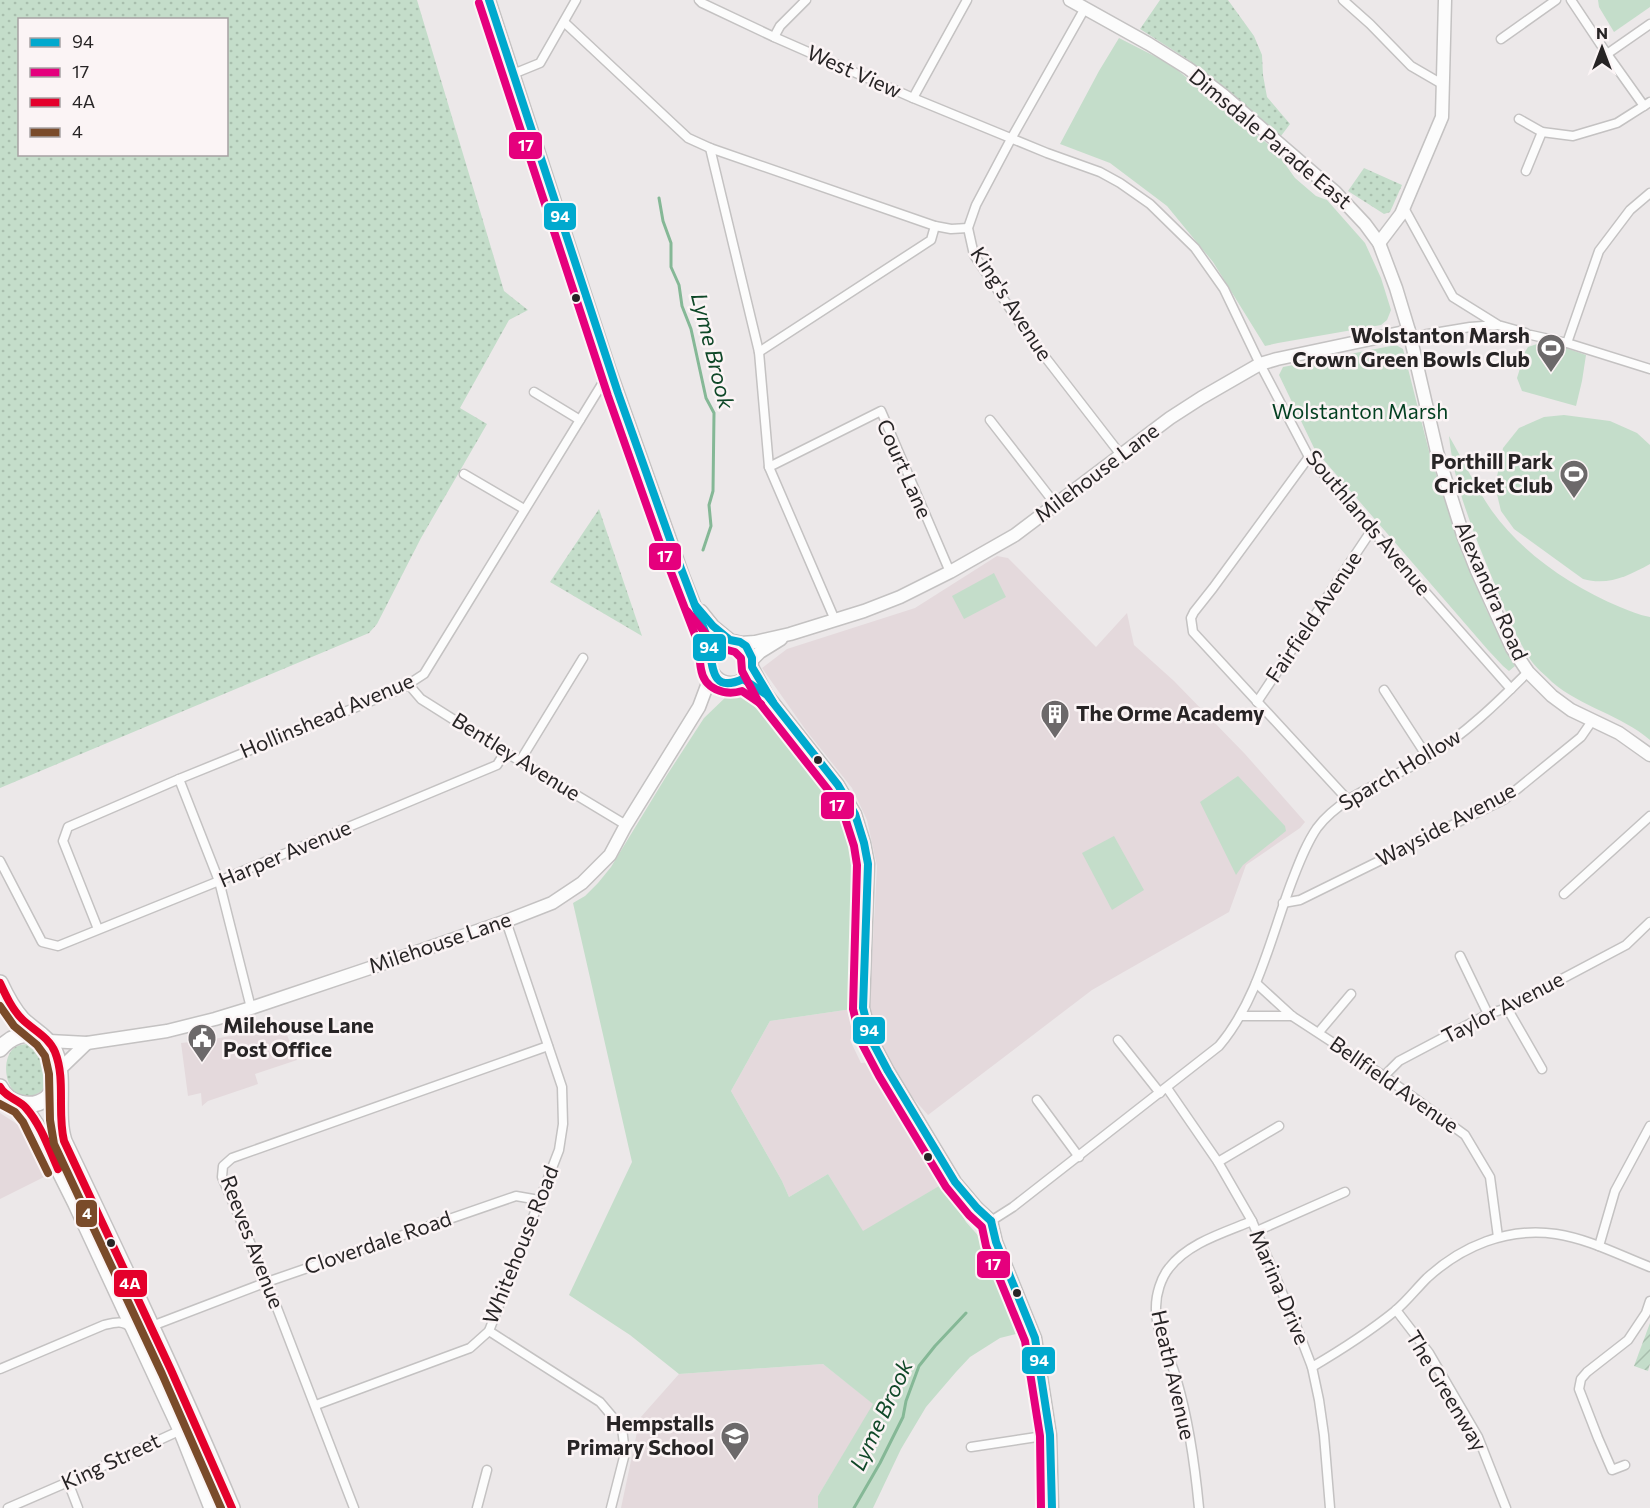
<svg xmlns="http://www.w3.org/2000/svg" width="1650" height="1508" font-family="Commissioner,sans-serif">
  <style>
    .built { fill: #e4d9dc }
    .grass { fill: url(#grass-dots); fill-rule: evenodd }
    .park { fill: #c4ddca }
    .garden { fill: url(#garden-furrows) }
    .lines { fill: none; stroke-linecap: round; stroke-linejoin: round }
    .stream { stroke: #85b896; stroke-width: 3 }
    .street-casing { stroke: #c4c2c2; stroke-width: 11 }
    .secondary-casing { stroke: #c4c2c2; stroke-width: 15 }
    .highway-casing { stroke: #c4c2c2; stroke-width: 18 }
    .street { stroke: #fcfcfc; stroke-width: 8 }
    .secondary { stroke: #fcfcfc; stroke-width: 12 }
    .highway { stroke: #fcfcfc; stroke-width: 15 }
    .bus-1-casing { stroke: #fbf4f5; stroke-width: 12 }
    .bus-2-casing { stroke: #fbf4f5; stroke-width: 12 }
    .bus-3-casing { stroke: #fbf4f5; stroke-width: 12 }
    .bus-4-casing { stroke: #fbf4f5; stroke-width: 12 }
    .bus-1 { stroke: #00a9ce; stroke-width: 8 }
    .bus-2 { stroke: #e5007d; stroke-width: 8 }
    .bus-3 { stroke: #e4002b; stroke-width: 8 }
    .bus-4 { stroke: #7a4b2a; stroke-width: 8 }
    .bus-dot { fill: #272425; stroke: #fbf4f5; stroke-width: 2 }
    .labels { text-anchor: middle; stroke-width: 5; stroke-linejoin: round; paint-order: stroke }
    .street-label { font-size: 21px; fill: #272425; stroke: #fbf4f5 }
    .poi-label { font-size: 21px; font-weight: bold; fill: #272425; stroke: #fbf4f5; text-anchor: end }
    .park-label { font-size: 21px; fill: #023f20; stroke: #fbf4f5 }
    .water-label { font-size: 22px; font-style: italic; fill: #0f4828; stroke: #fbf4f5 }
    .line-badge { stroke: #fbf4f5; stroke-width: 2 }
    .badge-label { font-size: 16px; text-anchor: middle; font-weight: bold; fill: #fff }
  </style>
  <defs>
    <pattern id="grass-dots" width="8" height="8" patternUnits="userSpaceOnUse" patternTransform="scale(1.5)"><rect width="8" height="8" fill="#c4ddca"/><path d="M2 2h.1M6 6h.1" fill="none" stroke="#a8bead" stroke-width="1.8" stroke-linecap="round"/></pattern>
    <pattern id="garden-furrows" width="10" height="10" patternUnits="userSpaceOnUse" patternTransform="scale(1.5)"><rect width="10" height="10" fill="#c4ddca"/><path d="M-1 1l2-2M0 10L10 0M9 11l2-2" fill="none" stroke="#a8bead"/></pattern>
  </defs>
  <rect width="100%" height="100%" fill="#ece8e9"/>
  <!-- built -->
  <g class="built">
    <polygon points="997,556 1008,558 1096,647 1127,613 1134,645 1174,681 1245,754 1305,822 1300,828 1246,865 1229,912 1092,990 928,1115 905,1089 866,1019 871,979 877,866 867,820 852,788 805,729 762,668 787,649 915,608"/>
    <polygon points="852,1009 856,1028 850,1040 861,1063 872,1062 907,1124 944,1183 863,1232 828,1174 789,1197 782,1181 731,1091 770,1021"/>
    <polygon points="281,1020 297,1060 255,1074 258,1084 208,1101 202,1106 201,1093 188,1096 181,1043 209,1040 235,1035"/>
    <polygon points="0,1113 31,1133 52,1173 0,1199"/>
    <polygon points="823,1364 874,1404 818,1496 818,1508 621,1508 640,1418 679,1374"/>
  </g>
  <!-- grass -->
  <g class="grass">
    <path d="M 0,0 L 417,0 L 504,291 L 528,310 L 509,320 L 460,408 L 487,424 L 421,538 L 377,624 L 369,633 L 0,788 ZM 20,20 L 226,20 L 226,154 L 20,154 Z"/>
    <polygon points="1160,0 1228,0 1254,36 1262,55 1263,75 1267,97 1290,124 1281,136 1276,133 1190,61 1140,29"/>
    <polygon points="1364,168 1402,185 1390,212 1384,214 1348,191"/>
    <polygon points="599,509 642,636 550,582"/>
    <path d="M 32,1044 C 35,1045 38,1045 40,1047 C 49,1054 51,1072 48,1082 C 43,1095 24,1102 14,1091 C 4,1081 3,1057 14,1048 C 19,1044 26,1044 32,1044 Z"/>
  </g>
  <!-- park -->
  <g class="park">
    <polygon points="1598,0 1650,0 1650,7 1614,32 1599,7"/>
    <polygon points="1119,38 1170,64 1275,150 1295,178 1316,196 1327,200 1365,243 1381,278 1391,310 1387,320 1381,325 1278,343 1265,346 1213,262 1167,206 1110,163 1060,144 1099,71"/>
    <polygon points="1540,343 1551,343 1586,355 1582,381 1576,406 1522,391 1517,378 1525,352 1528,347"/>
    <polygon points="1396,345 1403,349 1432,463 1486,609 1515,666 1509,671 1503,666 1488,650 1315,450 1279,375 1283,367"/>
    <path d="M 1564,415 L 1610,421 L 1637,433 L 1650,445 L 1650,564 C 1628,576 1608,586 1583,579 L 1514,529 L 1501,511 L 1495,486 L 1503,448 L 1519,428 L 1544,417 Z"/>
    <path d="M 1449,436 C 1463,460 1476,488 1492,511 C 1523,554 1572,587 1620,607 C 1630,611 1639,615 1650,617 L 1650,740 C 1621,715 1581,707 1552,682 C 1545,675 1535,667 1530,659 C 1514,634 1504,607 1493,580 C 1474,534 1454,486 1449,436 Z"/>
    <polygon points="994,573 1006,597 964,619 952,596"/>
    <polygon points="748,690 755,691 763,697 828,779 845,812 853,847 856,885 850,991 852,1009 770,1021 731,1091 782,1181 789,1197 828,1174 863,1231 944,1183 966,1222 992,1251 1012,1299 1028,1331 1000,1338 970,1357 956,1372 926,1407 901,1449 873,1508 818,1508 818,1496 873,1404 823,1364 679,1374 630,1335 569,1295 632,1162 573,903 585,896 598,883 611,867 667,775 704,718 729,694"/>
    <polygon points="1238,776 1285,826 1286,831 1243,865 1236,875 1200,802"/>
    <polygon points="1114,836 1144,890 1112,910 1082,853"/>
  </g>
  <!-- garden -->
  <polygon class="garden" points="1650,1323 1650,1364 1648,1371 1634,1366"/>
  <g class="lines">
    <!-- stream -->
    <g class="stream">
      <polyline points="659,198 663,221 671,243 671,267 679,285 682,306 691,329 706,398 714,413 713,491 709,505 711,526 703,550"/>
      <polyline points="854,1508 880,1463 903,1417 906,1401 919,1366 935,1346 966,1313"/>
    </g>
    <!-- street casing -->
    <g class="street-casing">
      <g id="street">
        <polyline points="699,0 702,3 774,37 913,98 1047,153 1100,172 1120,183 1150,204 1195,248 1224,289 1260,364 1309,457 1413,578 1511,689"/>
        <polyline points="1343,0 1370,24 1411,66 1442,84"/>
        <polyline points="1571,0 1607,54 1644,106"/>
        <polyline points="1085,8 1011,139 976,205 968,228 974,255 1025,331 1121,455"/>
        <polyline points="564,22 688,138 710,148 935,226 951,229 968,228"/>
        <polyline points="774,37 780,26 806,0"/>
        <polyline points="1501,39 1556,0"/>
        <polyline points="1607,54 1650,24"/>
        <polyline points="513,74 540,63 576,0"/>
        <polyline points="913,98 967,0"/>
        <polyline points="1519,119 1542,132 1573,136 1617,123 1650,102"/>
        <polyline points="710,148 759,352 769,467 835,620"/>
        <polyline points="1526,171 1542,132"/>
        <polyline points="1404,208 1453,297 1498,325 1526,333"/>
        <polyline points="1422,335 1470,327 1497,325"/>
        <polyline points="1531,335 1567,343 1650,369"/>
        <polyline points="1567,343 1599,251 1630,210 1650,193"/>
        <polyline points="759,352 931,240 935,226"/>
        <polyline points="534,392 580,420"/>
        <polyline points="990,420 1056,505"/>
        <polyline points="1309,457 1213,588 1194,612 1191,618 1193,632 1348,800"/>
        <polyline points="769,467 881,411 950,572"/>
        <polyline points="464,474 524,509"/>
        <polyline points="409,685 421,699 505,752 626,825"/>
        <polyline points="1384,690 1428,758"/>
        <polyline points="1257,702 1371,531"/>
        <polyline points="520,761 583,658"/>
        <polyline points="179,779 219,881 251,1008"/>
        <polyline points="0,861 42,942 58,946 219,881 497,765 505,752"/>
        <polyline points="1564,894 1650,816"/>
        <polyline points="1283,903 1300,900 1505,799 1581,737 1592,721"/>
        <polyline points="98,929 63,841 68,827 179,779 401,689 424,674 610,371"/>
        <polyline points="1460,956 1488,1014"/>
        <polyline points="1256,983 1292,1016 1384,1076 1465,1135 1490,1177 1498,1237"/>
        <polyline points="1507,1008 1542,1069"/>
        <polyline points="1241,1016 1292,1016"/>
        <polyline points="1319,1032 1351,994"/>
        <polyline points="1118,1040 1160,1093"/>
        <polyline points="1384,1076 1399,1061 1488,1014 1507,1008 1626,945 1650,922"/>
        <polyline points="1167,1088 1218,1162 1252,1221 1297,1328 1312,1367 1319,1400 1324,1435 1330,1508"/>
        <polyline points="1037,1100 1079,1157"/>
        <polyline points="1218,1162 1279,1126"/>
        <path d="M 991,1221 L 1013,1207 L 1219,1046 C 1258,1000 1271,936 1292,881 C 1299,863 1306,844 1317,828 C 1342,794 1393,779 1428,757 C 1465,734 1497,703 1528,672"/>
        <polyline points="1257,1231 1345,1192"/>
        <polyline points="1599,1246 1615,1191 1650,1126"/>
        <polyline points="1396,1310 1429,1353 1478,1437 1506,1508"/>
        <polyline points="152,1326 267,1282 516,1196 539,1200"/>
        <polyline points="489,1331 600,1402 622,1428 625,1453 611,1508"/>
        <path d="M 1312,1367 C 1341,1350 1369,1332 1395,1311 C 1407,1301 1416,1289 1427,1278 C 1462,1246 1507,1227 1556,1234 C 1589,1239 1619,1255 1650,1267"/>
        <path d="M 0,1369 L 104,1325 C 116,1322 122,1320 132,1328"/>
        <polyline points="316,1405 470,1348 489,1331 559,1150 563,1124 562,1087 506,921"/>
        <polyline points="971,1447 1050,1435"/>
        <polyline points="1625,1465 1612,1470 1598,1438 1579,1389 1581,1379 1587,1372 1628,1340 1646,1313 1650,1301"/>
        <polyline points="68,1482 78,1508"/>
        <polyline points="8,1508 68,1482 181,1430"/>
        <polyline points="354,1508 267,1282 222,1177 223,1166 232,1158 548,1046"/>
        <polyline points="477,1508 487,1470"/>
        <path d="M 1199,1508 C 1195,1466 1189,1422 1177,1381 C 1171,1357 1155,1332 1156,1307 C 1156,1294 1161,1278 1169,1268 C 1188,1243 1223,1233 1252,1221"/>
      </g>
    </g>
    <!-- secondary casing -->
    <g class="secondary-casing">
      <g id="secondary">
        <polyline points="489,0 610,371 683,576 705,632 711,654"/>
        <polyline points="1070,0 1149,44 1189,69 1223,95 1335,192 1365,224 1379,243 1396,288 1409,331 1437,452 1463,535 1477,571 1512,648 1528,672 1552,696 1571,710 1619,733 1650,755"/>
        <polyline points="1379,243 1401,214 1442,117 1445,0"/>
        <polyline points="701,611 713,626 730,640"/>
        <circle cx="731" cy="662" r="21"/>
        <polyline points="741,643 755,642 790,634 864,611 900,597 950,572 1015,535 1170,418 1201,398 1260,364 1277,359 1409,331"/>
        <polyline points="752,660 760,652 781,639"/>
        <polyline points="752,667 767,695 838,785 855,814 864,843 868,864 863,1008 871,1039 888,1071 955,1182 977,1208 991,1221 996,1242 1035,1338 1050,1435 1052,1508"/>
        <polyline points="49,1041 87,1043 167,1031 215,1019 251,1008 373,967 506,921 552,903 582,883 610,855 626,825 699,707 708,683 711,669"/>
        <polyline points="59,1070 87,1043"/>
      </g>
    </g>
    <!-- highway casing -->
    <g class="highway-casing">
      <g id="highway">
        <path d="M 0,983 C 6,996 12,1008 22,1019 C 33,1030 48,1037 55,1052 C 66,1077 55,1114 64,1141 C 122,1263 180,1384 232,1508"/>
        <path d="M 0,1049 C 11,1036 24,1032 41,1035"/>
        <path d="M 0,1087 C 8,1104 32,1110 47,1098 C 52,1093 56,1087 59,1081"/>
        <polyline points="22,1104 37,1126 76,1204 181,1430 212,1508"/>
      </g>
    </g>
    <!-- street -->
    <use href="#street" class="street"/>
    <!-- secondary -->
    <use href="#secondary" class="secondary"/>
    <!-- highway -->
    <use href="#highway" class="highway"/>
    <!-- bus-1 casing -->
    <g class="bus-1-casing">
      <g id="bus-1">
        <path d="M 489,0 L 618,393 L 672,545 L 707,637 C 714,657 706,696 743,679 L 767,695 L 838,785 L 855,814 L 864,843 L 868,864 L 863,1008 L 871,1039 L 888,1071 L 955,1182 L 977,1208 L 991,1221"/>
        <polyline points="695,605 713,626 730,640 740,642 746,646 752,658 752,667 773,702"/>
        <polyline points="991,1221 996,1242 1035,1338 1050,1435 1052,1508"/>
      </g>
    </g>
    <!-- bus-2 casing -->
    <g class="bus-2-casing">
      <g id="bus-2">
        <path d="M 479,3 L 608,396 L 662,549 L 697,640 C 700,650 699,659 701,669 C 704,689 724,696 742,691 L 761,704"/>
        <polyline points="687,611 706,634 724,649 735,652 741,658 742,671 758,701 829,791 845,818 854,846 857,865 853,1009 861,1042 879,1076 946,1187 969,1215 982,1227 986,1246 1025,1341 1040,1436 1041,1508"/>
      </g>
    </g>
    <!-- bus-3 casing -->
    <g class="bus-3-casing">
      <g id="bus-3">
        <path d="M 0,983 C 6,996 12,1009 22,1019 C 33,1030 49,1037 55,1052 C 66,1079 57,1113 64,1141 L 171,1370 L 232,1508"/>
        <path d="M 0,1087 C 6,1098 18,1099 26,1108 C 41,1125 49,1149 58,1169"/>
      </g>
    </g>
    <!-- bus-4 casing -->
    <g class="bus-4-casing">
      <g id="bus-4">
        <polyline points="0,1006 14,1026 37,1045 45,1056 49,1074 50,1120 54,1144 162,1374 221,1508"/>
        <polyline points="0,1104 15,1112 23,1122 48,1173"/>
      </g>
    </g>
    <!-- bus-1 -->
    <use href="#bus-1" class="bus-1"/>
    <!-- bus-2 -->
    <use href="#bus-2" class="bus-2"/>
    <!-- bus-3 -->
    <use href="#bus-3" class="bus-3"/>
    <!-- bus-4 -->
    <use href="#bus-4" class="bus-4"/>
  </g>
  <!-- icons -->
  <defs>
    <g id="stadium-pin" transform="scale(1.5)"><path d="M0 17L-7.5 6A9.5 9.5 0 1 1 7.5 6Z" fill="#6c696a" stroke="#fbf4f5"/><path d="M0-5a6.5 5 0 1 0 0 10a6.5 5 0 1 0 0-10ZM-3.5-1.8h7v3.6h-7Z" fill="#fff"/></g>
    <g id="building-pin" transform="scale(1.5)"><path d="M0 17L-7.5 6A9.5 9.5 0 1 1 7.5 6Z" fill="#6c696a" stroke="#fbf4f5"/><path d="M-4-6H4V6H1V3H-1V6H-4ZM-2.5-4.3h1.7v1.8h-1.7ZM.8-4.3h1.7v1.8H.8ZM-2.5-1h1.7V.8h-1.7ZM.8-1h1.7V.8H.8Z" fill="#fff"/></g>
    <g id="civic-pin" transform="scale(1.5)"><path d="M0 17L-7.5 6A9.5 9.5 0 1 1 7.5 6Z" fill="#6c696a" stroke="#fbf4f5"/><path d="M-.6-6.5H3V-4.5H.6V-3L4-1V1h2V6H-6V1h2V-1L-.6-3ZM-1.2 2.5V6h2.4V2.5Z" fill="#fff"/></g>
    <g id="school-pin" transform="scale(1.5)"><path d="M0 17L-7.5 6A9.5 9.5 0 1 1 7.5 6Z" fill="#6c696a" stroke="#fbf4f5"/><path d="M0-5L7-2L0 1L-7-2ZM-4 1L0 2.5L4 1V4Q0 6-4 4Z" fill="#fff"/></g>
  </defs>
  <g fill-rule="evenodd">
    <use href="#stadium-pin" x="1551" y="348"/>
    <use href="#stadium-pin" x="1574" y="474"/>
    <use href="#building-pin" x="1055" y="714"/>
    <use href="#civic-pin" x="202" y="1038"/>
    <use href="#school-pin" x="735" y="1436"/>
  </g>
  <!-- markers -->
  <g class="bus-dot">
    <circle cx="576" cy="298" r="5"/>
    <circle cx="818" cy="760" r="5"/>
    <circle cx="928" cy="1157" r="5"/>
    <circle cx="111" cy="1243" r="5"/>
    <circle cx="1017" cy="1293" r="5"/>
  </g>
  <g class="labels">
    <!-- street labels -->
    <g class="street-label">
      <text transform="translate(854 72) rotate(24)" y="7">West View</text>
      <text transform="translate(1270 139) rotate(40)" y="7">Dimsdale Parade East</text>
      <text transform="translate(1011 304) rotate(57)" y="7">King's Avenue</text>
      <text transform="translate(904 469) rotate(66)" y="7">Court Lane</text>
      <text transform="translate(1097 473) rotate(-37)" y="7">Milehouse Lane</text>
      <text transform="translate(1368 523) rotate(50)" y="7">Southlands Avenue</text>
      <text transform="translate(1491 591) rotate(66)" y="7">Alexandra Road</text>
      <text transform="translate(1314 617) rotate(-56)" y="7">Fairfield Avenue</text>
      <text transform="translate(327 716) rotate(-23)" y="7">Hollinshead Avenue</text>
      <text transform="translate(516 757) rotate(32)" y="7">Bentley Avenue</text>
      <text transform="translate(1400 770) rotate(-31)" y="7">Sparch Hollow</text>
      <text transform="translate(1446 825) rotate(-28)" y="7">Wayside Avenue</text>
      <text transform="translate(285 854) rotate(-23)" y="7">Harper Avenue</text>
      <text transform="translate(440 943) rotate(-19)" y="7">Milehouse Lane</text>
      <text transform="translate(1503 1008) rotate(-27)" y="7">Taylor Avenue</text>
      <text transform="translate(1394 1085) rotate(35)" y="7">Bellfield Avenue</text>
      <text transform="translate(252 1242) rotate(69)" y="7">Reeves Avenue</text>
      <text transform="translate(378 1243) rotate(-19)" y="7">Cloverdale Road</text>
      <text transform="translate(521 1245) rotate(-68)" y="7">Whitehouse Road</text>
      <text transform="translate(1279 1287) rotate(67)" y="7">Marina Drive</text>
      <text transform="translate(1173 1375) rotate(77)" y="7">Heath Avenue</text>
      <text transform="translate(1446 1391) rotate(59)" y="7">The Greenway</text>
      <text transform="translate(111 1462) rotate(-25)" y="7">King Street</text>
    </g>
    <!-- poi labels -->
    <g class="poi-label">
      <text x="1530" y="343">Wolstanton Marsh<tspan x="1530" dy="24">Crown Green Bowls Club</tspan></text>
      <text x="1553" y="469">Porthill Park<tspan x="1553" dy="24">Cricket Club</tspan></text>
      <text x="1076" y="721" text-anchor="start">The Orme Academy</text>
      <text x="223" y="1033" text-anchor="start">Milehouse Lane<tspan x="223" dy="24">Post Office</tspan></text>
      <text x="714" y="1431">Hempstalls<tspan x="714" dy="24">Primary School</tspan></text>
    </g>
    <!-- park labels -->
    <g class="park-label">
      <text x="1360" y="419">Wolstanton Marsh</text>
    </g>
    <!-- water labels -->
    <g class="water-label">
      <text transform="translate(713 351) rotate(76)" y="8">Lyme Brook</text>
      <text transform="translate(881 1415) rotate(-65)" y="8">Lyme Brook</text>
    </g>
  </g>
  <g class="line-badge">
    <rect x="508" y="131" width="35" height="29" rx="6" fill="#e5007d"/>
    <rect x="543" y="202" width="34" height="29" rx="6" fill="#00a9ce"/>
    <rect x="648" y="542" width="34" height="29" rx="6" fill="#e5007d"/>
    <rect x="692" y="633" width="35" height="29" rx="6" fill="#00a9ce"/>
    <rect x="820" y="791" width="35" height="29" rx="6" fill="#e5007d"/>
    <rect x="852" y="1016" width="34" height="29" rx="6" fill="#00a9ce"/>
    <rect x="75" y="1199" width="23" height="29" rx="6" fill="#7a4b2a"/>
    <rect x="976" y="1250" width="35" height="29" rx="6" fill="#e5007d"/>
    <rect x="113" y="1269" width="35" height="29" rx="6" fill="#e4002b"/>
    <rect x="1021" y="1346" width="35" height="29" rx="6" fill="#00a9ce"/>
  </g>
  <g class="badge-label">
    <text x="526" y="151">17</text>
    <text x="560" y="222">94</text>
    <text x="665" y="562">17</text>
    <text x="709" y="653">94</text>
    <text x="837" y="811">17</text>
    <text x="869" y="1036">94</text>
    <text x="87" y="1219">4</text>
    <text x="993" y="1270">17</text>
    <text x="130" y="1289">4A</text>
    <text x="1039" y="1366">94</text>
  </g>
  <!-- legend -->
  <rect x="18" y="18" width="210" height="138" fill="#fbf4f5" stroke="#a6a1a2" stroke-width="1.5"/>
  <rect x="30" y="38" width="30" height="9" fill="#00a9ce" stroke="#a6a1a2" stroke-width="1.5"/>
  <text x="72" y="48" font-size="18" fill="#272425">94</text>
  <rect x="30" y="68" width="30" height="9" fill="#e5007d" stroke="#a6a1a2" stroke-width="1.5"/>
  <text x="72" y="78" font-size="18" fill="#272425">17</text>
  <rect x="30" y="98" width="30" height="9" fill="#e4002b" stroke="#a6a1a2" stroke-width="1.5"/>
  <text x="72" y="108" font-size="18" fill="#272425">4A</text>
  <rect x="30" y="128" width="30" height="9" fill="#7a4b2a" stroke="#a6a1a2" stroke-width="1.5"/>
  <text x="72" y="138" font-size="18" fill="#272425">4</text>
  <!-- north arrow -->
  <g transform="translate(1602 48)" stroke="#fbf4f5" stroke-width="4.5" paint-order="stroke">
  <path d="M0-4.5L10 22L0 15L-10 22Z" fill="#272425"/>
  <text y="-9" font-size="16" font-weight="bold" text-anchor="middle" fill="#272425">N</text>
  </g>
</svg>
